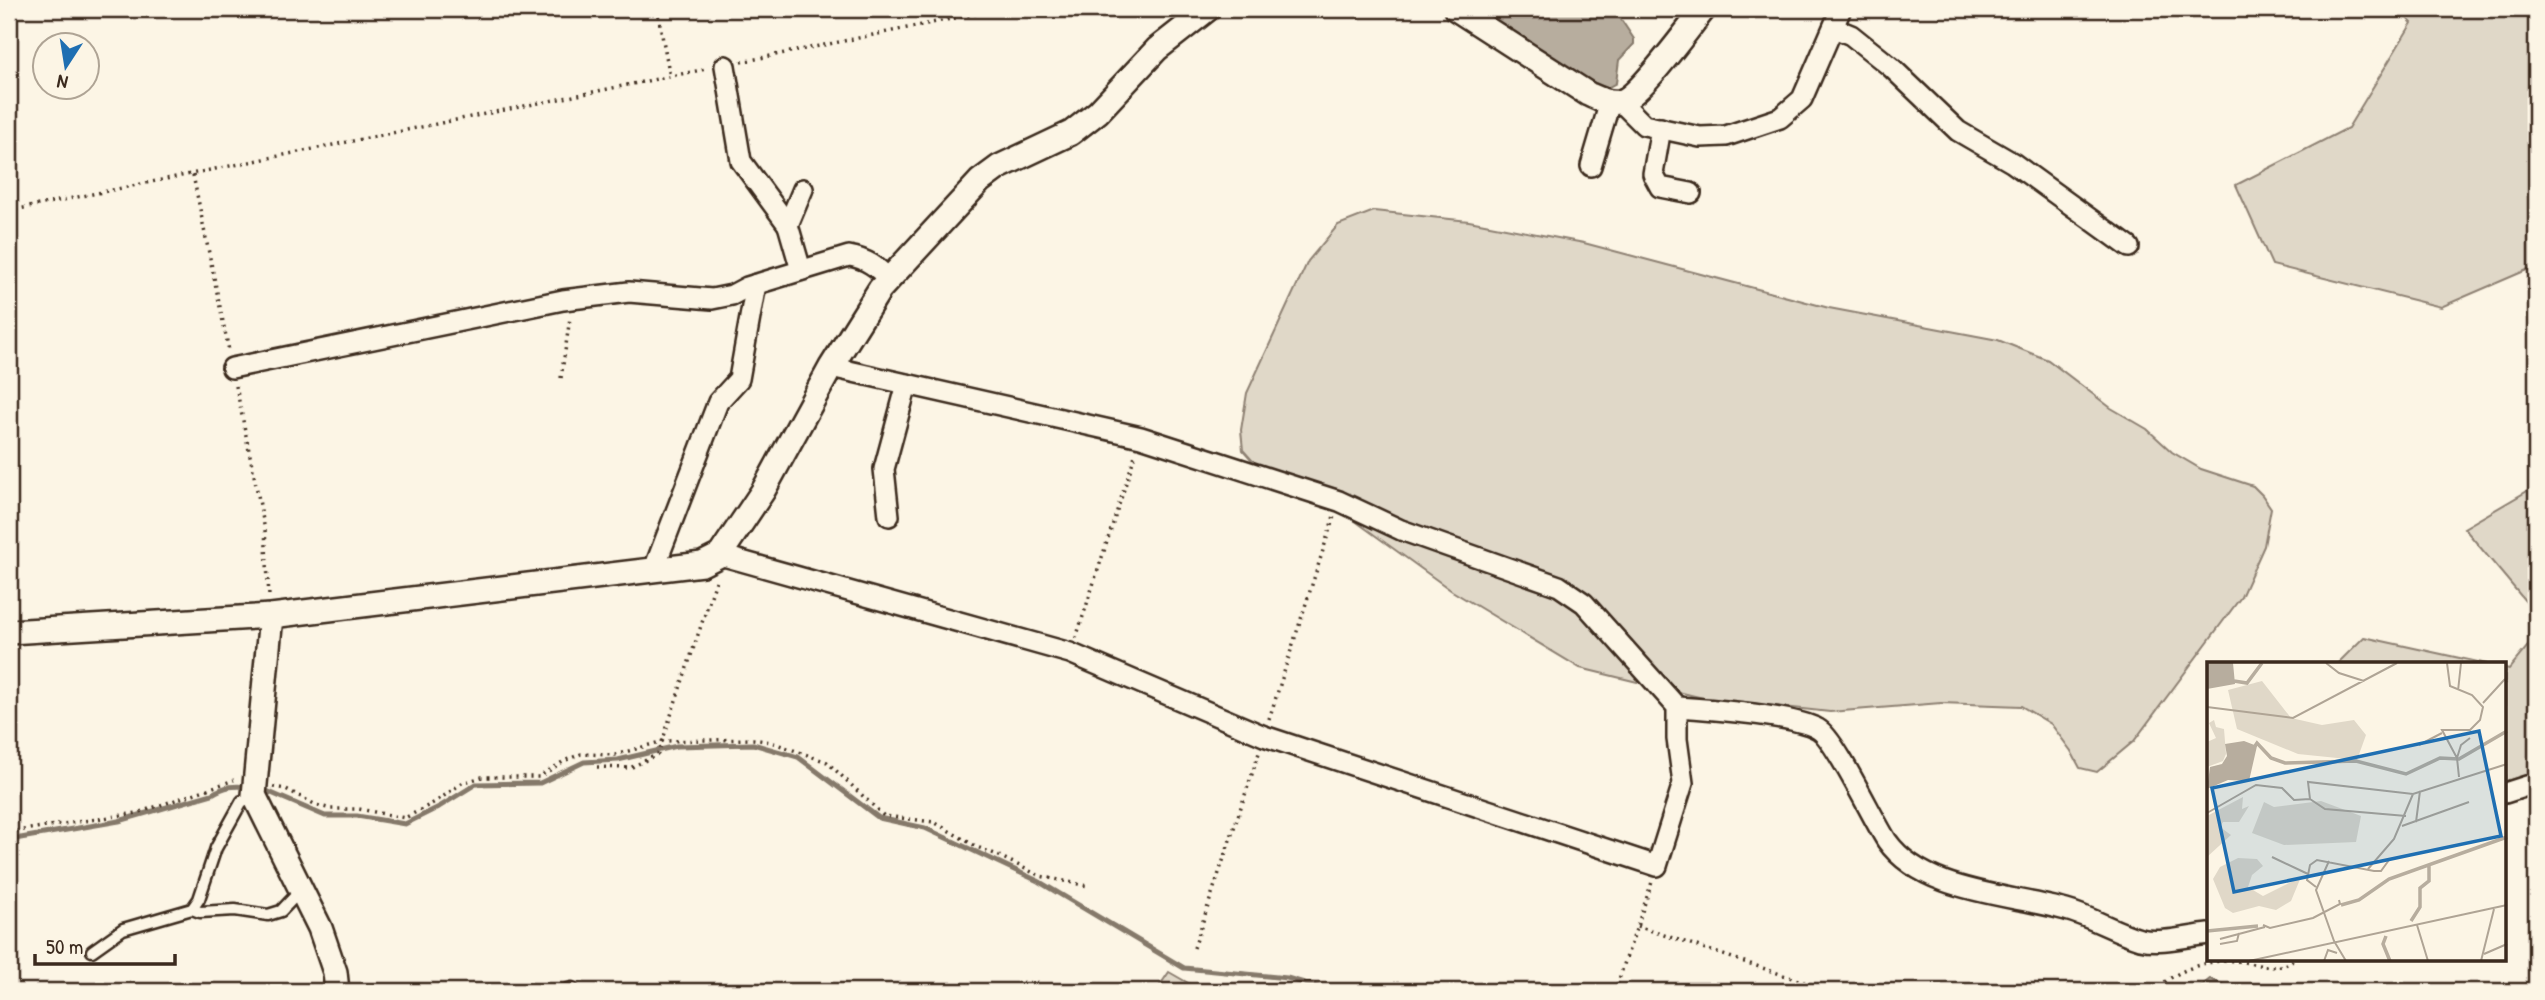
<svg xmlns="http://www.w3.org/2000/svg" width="2545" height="1000" font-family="'Patrick Hand',sans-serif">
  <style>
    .green { fill: #e0d8c8; stroke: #8e8173; stroke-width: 2 }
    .water { fill: #b7ad9e; stroke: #85796b; stroke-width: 2 }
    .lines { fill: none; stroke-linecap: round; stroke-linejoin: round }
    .stream { stroke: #85796b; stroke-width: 5 }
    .service-casing { stroke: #3b2a1e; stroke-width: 15 }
    .minor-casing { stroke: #3b2a1e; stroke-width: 24 }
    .tertiary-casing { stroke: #3b2a1e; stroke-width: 28 }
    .path { stroke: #3b2a1e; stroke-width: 3.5; stroke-dasharray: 2 5; stroke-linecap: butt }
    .service { stroke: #fcf5e5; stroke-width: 10 }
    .minor { stroke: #fcf5e5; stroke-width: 19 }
    .tertiary { stroke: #fcf5e5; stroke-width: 23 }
    .inset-river { fill: none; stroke: #b7ad9e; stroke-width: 3.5 }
    .inset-road { fill: none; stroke: #afa495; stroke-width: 2 }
    .view { fill: #1f6fb2; fill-opacity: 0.15; stroke: #1f6fb2; stroke-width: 3.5 }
    .inset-edge { fill: none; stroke: #3b2a1e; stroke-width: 3.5 }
  </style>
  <rect width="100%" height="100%" fill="#fcf5e5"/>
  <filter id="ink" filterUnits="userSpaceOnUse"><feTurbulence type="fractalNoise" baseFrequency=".0143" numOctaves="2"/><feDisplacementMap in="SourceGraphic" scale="14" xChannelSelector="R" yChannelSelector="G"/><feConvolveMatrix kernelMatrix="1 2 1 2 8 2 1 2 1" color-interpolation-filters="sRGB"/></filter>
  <g filter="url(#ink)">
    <!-- green -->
    <g class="green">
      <polygon points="2397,9 2536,9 2536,266 2441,307 2272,265 2236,185 2348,128 2412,23"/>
      <polygon points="1374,211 1469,221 1584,243 1829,308 1998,340 2048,360 2111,408 2147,429 2172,452 2201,469 2253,486 2262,495 2271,508 2264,546 2241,597 2134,741 2097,772 2080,768 2071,751 2051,724 2021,706 1941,703 1830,712 1703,698 1580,668 1452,591 1340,510 1260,469 1243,450 1241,430 1247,393 1308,261 1338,225"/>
      <polygon points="2536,486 2536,614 2464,528"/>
      <polygon points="2536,636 2536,790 2505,800 2505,668 2509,669"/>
      <polygon points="2364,637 2487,664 2337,664"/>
      <polygon points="1169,972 1202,991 1156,991"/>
    </g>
    <!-- water -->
    <g class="water">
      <polygon points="1477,9 1614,9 1634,39 1634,44 1619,60 1616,83 1607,88 1590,81"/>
      <polygon points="2210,979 2238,991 2195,991"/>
    </g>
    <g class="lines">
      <!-- stream -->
      <g class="stream">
        <polyline points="262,789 325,816 357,816 405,824 439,807 476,784 540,783 584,762 618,760 677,746 753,744 798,757 879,818 925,828 1038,881 1184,968 1287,978 1332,991"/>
        <path d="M 9,840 L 119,821 L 212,794 C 225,786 234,785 249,787"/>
      </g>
      <!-- service casing -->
      <g class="service-casing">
        <g id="service">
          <polyline points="192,909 200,912 235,910 268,915 281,911 301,890"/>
          <polyline points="92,951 123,929 192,909 199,899 216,848 242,801 256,799"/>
          <polyline points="562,991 572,988"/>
        </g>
      </g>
      <!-- minor casing -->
      <g class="minor-casing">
        <g id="minor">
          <polyline points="1834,28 1851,35 1891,67 1958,131 2013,163 2129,247"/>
          <polyline points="725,66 741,161 788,225"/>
          <polyline points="1621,102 1644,125 1700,137 1726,136 1780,118 1802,99 1841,9"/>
          <polyline points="1661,128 1653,174 1660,187 1691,193"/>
          <polyline points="1591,166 1610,102"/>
          <polyline points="801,270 788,225 803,189"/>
          <path d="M 232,368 L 563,300 L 629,292 L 712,299 L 732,295 L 747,287 L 849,256 C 867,259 877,267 889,279"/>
          <polyline points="889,516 884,469 907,384"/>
          <polyline points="720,555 1070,653 1264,736 1657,866 1683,783 1677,739 1677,707 1584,603 1559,586 1401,530 1339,501 1141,437 831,367"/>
          <polyline points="657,570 657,561 718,402 739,379 756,284"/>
          <path d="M 1677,707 C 1707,709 1794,715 1818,729 C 1835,738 1873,820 1887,841 C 1924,893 2009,894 2066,910 C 2092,917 2115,932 2140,939 C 2161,944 2188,936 2209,934"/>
          <polyline points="2505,793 2536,783"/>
        </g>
      </g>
      <!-- tertiary casing -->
      <g class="tertiary-casing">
        <g id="tertiary">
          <path d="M 1456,9 L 1588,94 C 1597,98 1608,104 1619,102 C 1638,99 1689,27 1704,9"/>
          <polyline points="271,616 254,795 320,928 335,972 337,991"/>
          <polyline points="9,632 271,616 702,564 720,555 763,491 831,367 880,289 980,181 999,167 1071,133 1098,112 1157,49 1208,9"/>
        </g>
      </g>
      <!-- path -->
      <g class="path">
        <polyline points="657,9 670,77"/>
        <polyline points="741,62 1000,9"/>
        <polyline points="193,175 229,351"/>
        <polyline points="9,211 706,69"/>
        <polyline points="561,378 570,318"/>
        <polyline points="236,386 265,530 269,596"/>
        <polyline points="1076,638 1136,452"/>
        <polyline points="1269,719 1334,516"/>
        <polyline points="597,767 630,768 658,754 716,581"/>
        <polyline points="273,787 286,789 316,805 331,809 359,809 405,818 437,801 462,783 482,777 539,777 564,761 581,754 615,755 663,741 753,739 771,742 827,762 884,816 934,822 977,847 995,854 1040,876 1088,886"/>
        <polyline points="9,832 137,813 234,780"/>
        <polyline points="1637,926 1831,991"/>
        <polyline points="1194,948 1259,753"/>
        <polyline points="1615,991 1652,882"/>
        <path d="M 2154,991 C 2175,971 2205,959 2235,961 C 2254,962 2277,974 2293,960"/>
      </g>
      <!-- service -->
      <use href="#service" class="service"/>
      <!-- minor -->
      <use href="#minor" class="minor"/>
      <!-- tertiary -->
      <use href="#tertiary" class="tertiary"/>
    </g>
  </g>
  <!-- overview -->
  <g transform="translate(2207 662)">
    <rect width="299" height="299" fill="#fcf5e5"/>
    <path d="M 55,19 L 84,56 L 115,63 L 147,58 L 159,73 L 150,98 L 91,92 L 30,67 L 21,28 ZM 7,58 L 9,65 L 17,67 L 19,92 L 16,99 L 0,105 L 0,80 L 9,76 L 2,61 ZM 36,135 L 35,147 L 42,144 L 32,160 L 16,160 L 13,165 L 24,173 L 0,195 L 0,154 ZM 114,139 L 154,154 L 149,180 L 77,183 L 45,171 L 57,140 L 67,145 ZM 31,196 L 50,197 L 56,204 L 45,213 L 41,225 L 56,234 L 94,215 L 84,239 L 69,248 L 52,244 L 26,251 L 18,246 L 6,217 L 13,205 Z" fill="#e0d8c8"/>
    <path d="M 0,1 L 26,1 L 28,22 L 0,27 ZM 37,79 L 50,84 L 42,119 L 21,118 L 0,127 L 3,105 L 15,102 L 20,94 L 18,82 Z" fill="#b7ad9e"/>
    <path class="inset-river" d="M 27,19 L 40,21 L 55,1M 48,84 L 50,81 L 64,96 L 78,101 L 149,99 L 199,112 L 233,96 L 252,97 L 300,69M 134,243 L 152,238 L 182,217 L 300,175M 204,259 L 213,245 L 213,226 L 222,219 L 222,203M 0,269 L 51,264M 179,274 L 176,282 L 183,299"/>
    <path class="inset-road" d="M 119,1 L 132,11 L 157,19M 240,1 L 243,24 L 265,33 L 276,45 L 273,58 L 263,68 L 235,68 L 250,96 L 252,115M 251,29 L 254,1M 276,41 L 298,17M 0,45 L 86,56 L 190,1M 212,83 L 235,71M 250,96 L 254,83 L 263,76M 0,151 L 49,123 L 75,126 L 87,138 L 103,137M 199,154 L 118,147 L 103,137 L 101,120 L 206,132 L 300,102M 209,160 L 213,129M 195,164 L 262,140M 65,195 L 101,212M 122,199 L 109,228 L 127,279M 161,207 L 187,177 L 206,132M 109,225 L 100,218 L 103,203 L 110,198 L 167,209 L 174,209 L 182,198M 56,263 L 63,266 L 106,256 L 133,242 L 132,238M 210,263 L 221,299M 13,277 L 58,265M 127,279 L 139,299M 13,282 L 30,279 L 32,271M 277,292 L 300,282M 42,299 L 300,243M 117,299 L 121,288 L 130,291M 274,299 L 287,247"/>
    <path class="view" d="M 272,69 L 294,174 L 27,230 L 5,126 Z"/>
    <rect width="299" height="299" class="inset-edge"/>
  </g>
  <!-- margin -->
  <rect width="2545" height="1000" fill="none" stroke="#fcf5e5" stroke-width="35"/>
  <rect x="18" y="18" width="2510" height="965" fill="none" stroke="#3b2a1e" stroke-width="2.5" filter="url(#ink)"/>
  <!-- north arrow -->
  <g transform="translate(66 66) rotate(192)"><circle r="33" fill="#fcf5e5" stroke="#afa495" stroke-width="2"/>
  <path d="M0-5L12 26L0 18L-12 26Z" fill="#1f6fb2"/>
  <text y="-10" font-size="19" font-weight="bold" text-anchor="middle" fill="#3b2a1e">N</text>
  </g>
  <!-- scale -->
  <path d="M35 954v10h140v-10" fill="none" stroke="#3b2a1e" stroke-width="3.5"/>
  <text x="46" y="954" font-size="21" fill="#3b2a1e" stroke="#fcf5e5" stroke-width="5" paint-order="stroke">50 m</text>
</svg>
